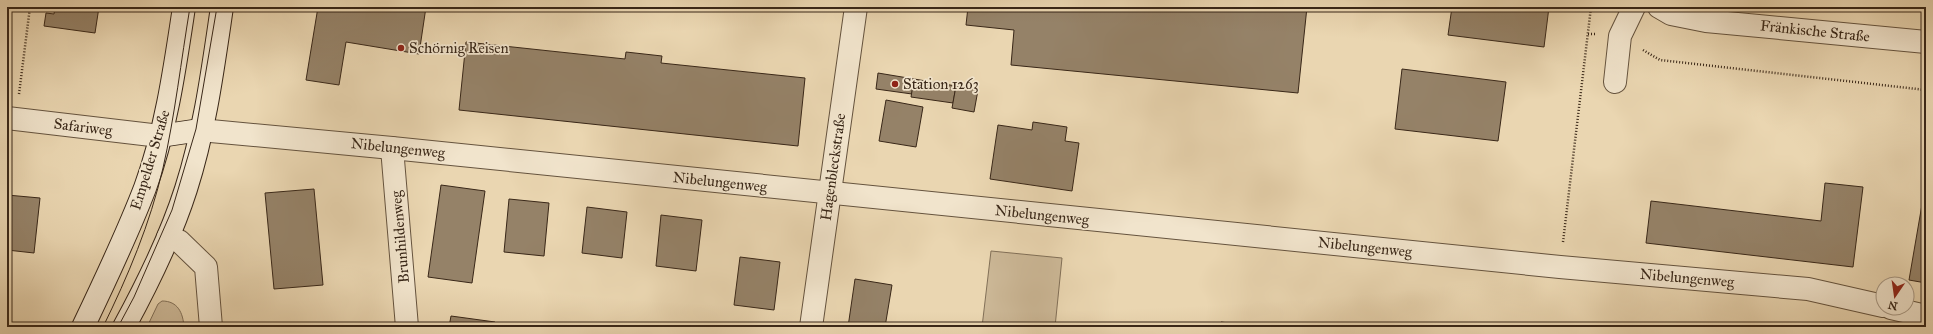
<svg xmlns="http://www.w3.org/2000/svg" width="1933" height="334" font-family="'IM FELL Great Primer',serif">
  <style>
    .green { fill: #ccb897; stroke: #827058 }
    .building { fill: #958268; stroke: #392718 }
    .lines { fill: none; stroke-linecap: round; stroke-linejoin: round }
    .street-casing { stroke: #65533e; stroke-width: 24 }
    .secondary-casing { stroke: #392718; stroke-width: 24 }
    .path { stroke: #392718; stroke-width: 2.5; stroke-dasharray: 1 2; stroke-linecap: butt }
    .street { stroke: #f1e4cc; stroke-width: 22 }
    .secondary { stroke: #f1e4cc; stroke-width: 22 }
    .tram { stroke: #392718; stroke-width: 1 }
    .poi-dot { fill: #8f2418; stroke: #f1e4cc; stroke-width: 1.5 }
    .labels { text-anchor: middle; stroke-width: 3.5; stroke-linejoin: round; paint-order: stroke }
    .street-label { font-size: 15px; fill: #392718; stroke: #f1e4cc }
    .poi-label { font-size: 15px; fill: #392718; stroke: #f1e4cc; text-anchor: start }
  </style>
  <rect width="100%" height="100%" fill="#ead6b1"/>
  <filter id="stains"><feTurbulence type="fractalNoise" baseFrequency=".005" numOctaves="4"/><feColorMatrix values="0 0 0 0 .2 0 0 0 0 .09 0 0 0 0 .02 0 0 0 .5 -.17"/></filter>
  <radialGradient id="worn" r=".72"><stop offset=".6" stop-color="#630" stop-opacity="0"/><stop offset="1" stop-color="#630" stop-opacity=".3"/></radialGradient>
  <!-- green -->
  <g class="green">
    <polygon points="991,251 1062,258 1055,327 982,327"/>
    <path d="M 162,301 C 178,301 183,313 184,327 L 147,327 L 158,304 Z"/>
  </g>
  <!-- building -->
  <g class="building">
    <polygon points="55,7 99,7 95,33 44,26 46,13 54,14"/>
    <polygon points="318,7 426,7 419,54 346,42 339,85 306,80"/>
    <polygon points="968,7 1307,7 1298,93 1011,65 1014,30 966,25"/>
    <polygon points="1452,7 1549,7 1544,47 1448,35"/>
    <polygon points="466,42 625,59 626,52 662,56 661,63 805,78 798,146 459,110"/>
    <polygon points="1402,69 1506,82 1498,141 1395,129"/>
    <polygon points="878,73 914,79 912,94 876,89"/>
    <polygon points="914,79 956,86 953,103 911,97"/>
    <polygon points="956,86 978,90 974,112 952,108"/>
    <polygon points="886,100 923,107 916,147 879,141"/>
    <polygon points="1033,122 1067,127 1065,141 1079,143 1072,191 990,179 998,125 1032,130"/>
    <polygon points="1825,183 1863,187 1853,267 1646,243 1651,201 1821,221"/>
    <polygon points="441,185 485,191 472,283 428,277"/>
    <polygon points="1925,187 1926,188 1926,283 1909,280"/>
    <polygon points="314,189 323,285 274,289 265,193"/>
    <polygon points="7,195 40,198 34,253 7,250"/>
    <polygon points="509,199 549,203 544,256 504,252"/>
    <polygon points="587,207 627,212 622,258 582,253"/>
    <polygon points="661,215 702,220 696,271 656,266"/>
    <polygon points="740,257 780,262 774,310 734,305"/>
    <polygon points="855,279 892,285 885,327 848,327"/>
    <polygon points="451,316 495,322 494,327 449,327"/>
    <polygon points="1221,322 1260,327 1221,327"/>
    <polygon points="1069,324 1085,327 1068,327"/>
  </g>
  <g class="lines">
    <!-- street casing -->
    <g class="street-casing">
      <g id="street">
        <polyline points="1659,7 1671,14 1706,21 1926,42"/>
        <polyline points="1615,82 1620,36 1634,7"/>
        <polyline points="7,118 160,136"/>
        <polyline points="200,130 392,148 1560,267 1808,289 1883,306"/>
        <polyline points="392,148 407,327"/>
        <polyline points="168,237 179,241 206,267 211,327"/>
        <polyline points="1891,308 1926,316"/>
        <polyline points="811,327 856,7"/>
      </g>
    </g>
    <!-- secondary casing -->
    <g class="secondary-casing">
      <g id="secondary">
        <polyline points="160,136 200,130"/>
        <path d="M 83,327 C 105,281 127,235 145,188 C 166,131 175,67 184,7"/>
        <path d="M 124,327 C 148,283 171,236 186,189 C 205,130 213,68 222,7"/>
      </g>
    </g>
    <!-- path -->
    <g class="path">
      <polyline points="1588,34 1595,34"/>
      <polyline points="1643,50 1660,60 1926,90"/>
      <polyline points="19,94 30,7"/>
      <polyline points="1563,242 1591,7"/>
    </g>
    <!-- street -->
    <use href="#street" class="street"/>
    <!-- secondary -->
    <use href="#secondary" class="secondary"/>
    <!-- tram -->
    <g class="tram">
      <path d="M 103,327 C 128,276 150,224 163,168 C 175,115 181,61 190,7"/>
      <polyline points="118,327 134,297 172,210 196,129 217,7"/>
    </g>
  </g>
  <!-- markers -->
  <g class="poi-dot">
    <circle cx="401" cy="48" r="4"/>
    <circle cx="895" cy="84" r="4"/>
  </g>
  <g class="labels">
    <!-- street labels -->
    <g class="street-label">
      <text transform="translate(1815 31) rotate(6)" y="5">Fränkische Straße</text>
      <text transform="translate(83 127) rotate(7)" y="5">Safariweg</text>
      <text transform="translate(398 148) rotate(6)" y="5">Nibelungenweg</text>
      <text transform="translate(150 160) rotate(-73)" y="5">Empelder Straße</text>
      <text transform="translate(833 167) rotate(-82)" y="5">Hagenbleckstraße</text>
      <text transform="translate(720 182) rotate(6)" y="5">Nibelungenweg</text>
      <text transform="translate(1042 215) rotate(6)" y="5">Nibelungenweg</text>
      <text transform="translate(400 237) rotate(-95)" y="5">Brunhildenweg</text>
      <text transform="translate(1365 247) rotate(6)" y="5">Nibelungenweg</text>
      <text transform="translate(1687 278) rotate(5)" y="5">Nibelungenweg</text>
    </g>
    <!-- poi labels -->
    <g class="poi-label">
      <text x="409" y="53">Schörnig Reisen</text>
      <text x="903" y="89">Station 1263</text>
    </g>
  </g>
  <!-- margin -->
  <rect width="1933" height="334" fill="none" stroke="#ead6b1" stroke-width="24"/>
  <rect x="8" y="8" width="1917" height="318" fill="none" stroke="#392718" stroke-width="2"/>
  <rect x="12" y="12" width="1909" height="310" fill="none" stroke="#392718"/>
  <!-- north arrow -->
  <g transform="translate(1895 296) rotate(193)"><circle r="19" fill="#f1e4cc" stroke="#a79884"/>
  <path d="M0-3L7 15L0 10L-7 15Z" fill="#8f2418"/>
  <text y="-6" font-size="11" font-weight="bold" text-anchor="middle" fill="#392718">N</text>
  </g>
  <rect width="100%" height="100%" filter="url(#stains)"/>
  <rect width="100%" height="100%" fill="url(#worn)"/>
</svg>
